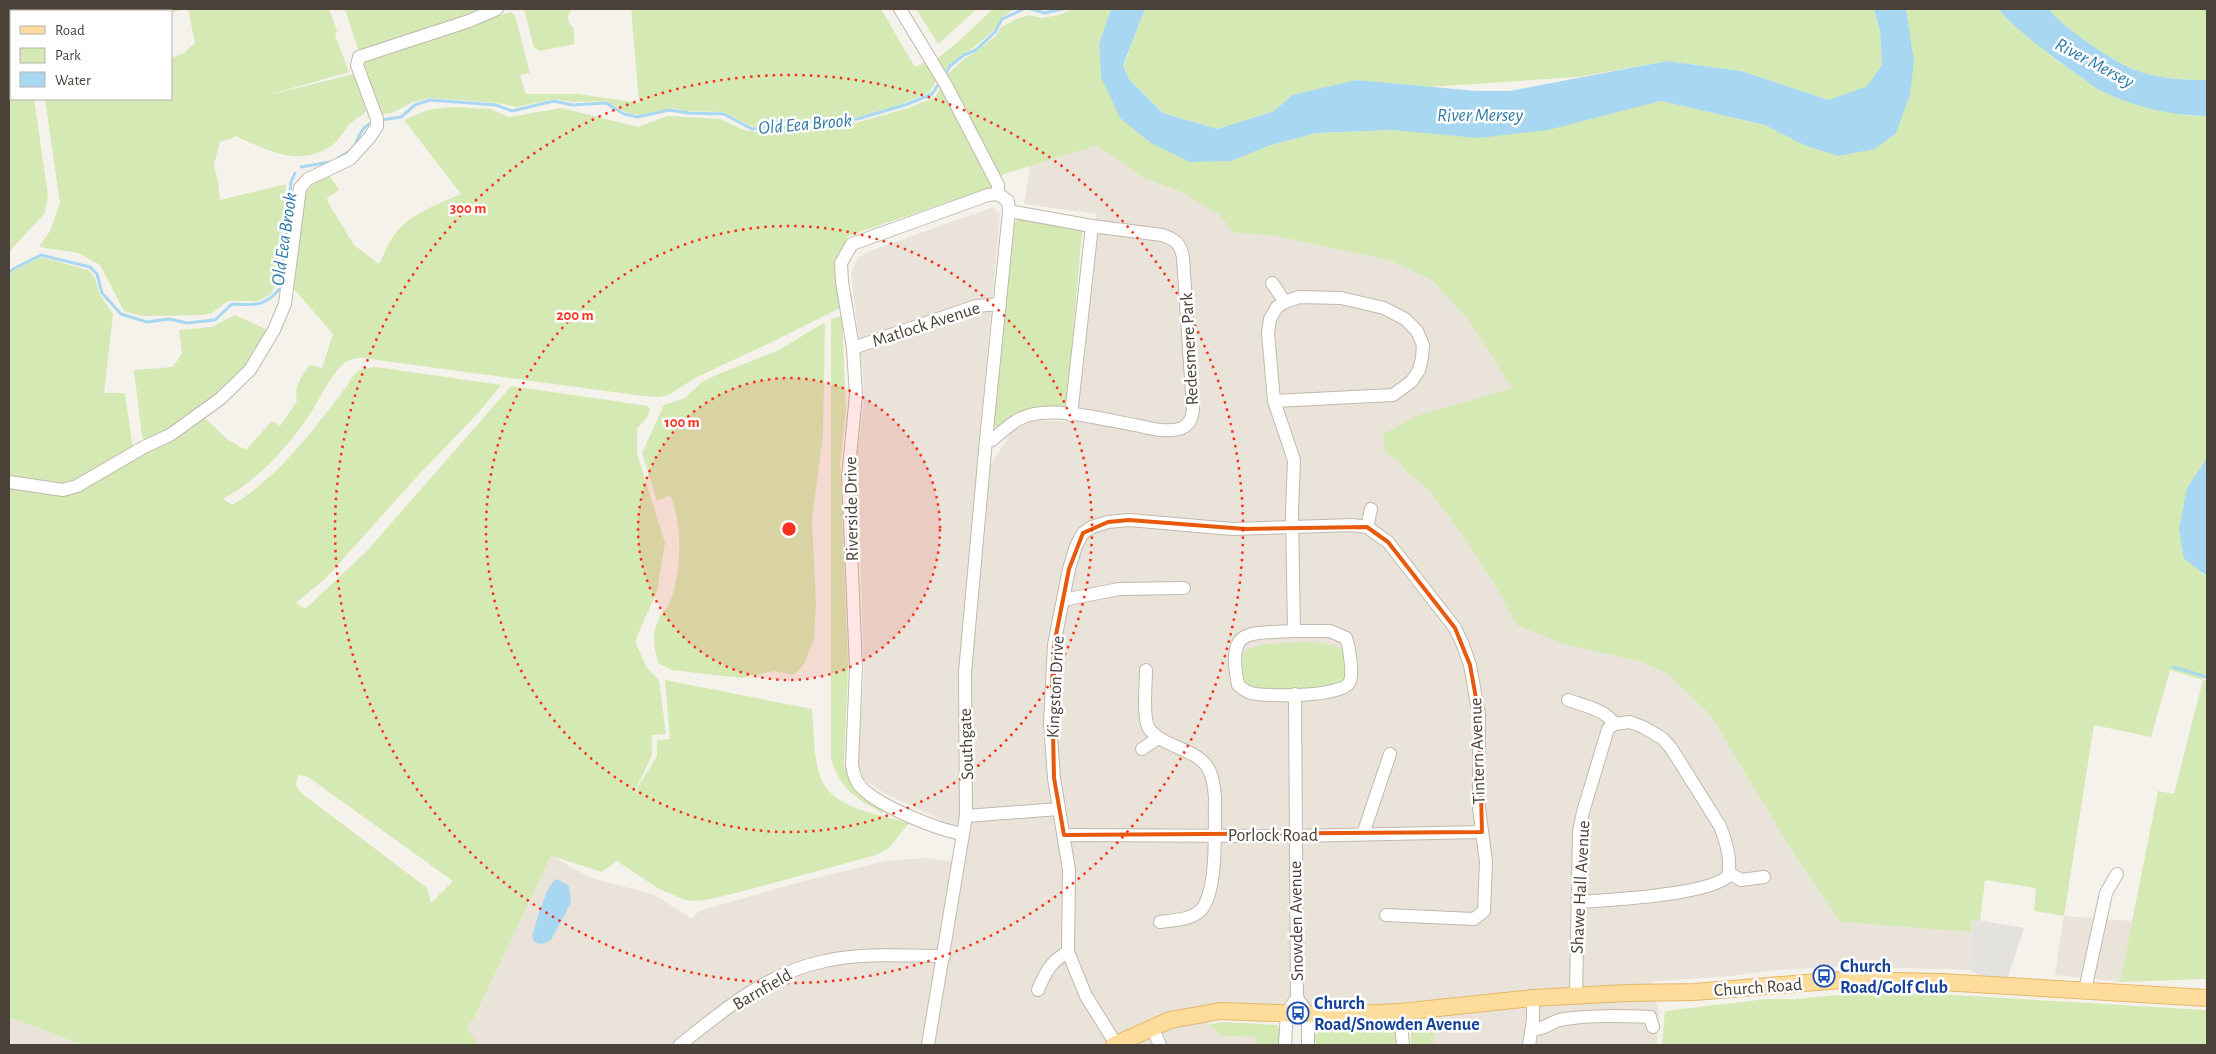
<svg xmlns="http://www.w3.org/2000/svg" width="2216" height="1054" font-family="'Alegreya Sans',sans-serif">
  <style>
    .residential { fill: #e9e3d9 }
    .green { fill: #d5e9b4; fill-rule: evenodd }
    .parking { fill: #e4e2df }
    .water { fill: #a8d8f1 }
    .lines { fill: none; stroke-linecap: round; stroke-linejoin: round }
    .stream { stroke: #a8d8f1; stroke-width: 3 }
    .minor-casing { stroke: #c1b9ad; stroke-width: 14 }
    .major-casing { stroke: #e5b86a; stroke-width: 18 }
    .minor { stroke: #fff; stroke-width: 12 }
    .major { stroke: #fedc9b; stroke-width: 16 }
    .marked { fill: none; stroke: #e8590c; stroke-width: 4; stroke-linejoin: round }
    .ring { fill: none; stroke: #fa311d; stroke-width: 2.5; stroke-dasharray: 2.5 5 }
    .labels { text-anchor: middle; stroke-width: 5; stroke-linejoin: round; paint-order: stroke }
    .street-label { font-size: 18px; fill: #4a4238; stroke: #fff }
    .transit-label { font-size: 18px; font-weight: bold; fill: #164399; stroke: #fff; text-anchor: start }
    .water-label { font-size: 19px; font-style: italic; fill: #2d7ba6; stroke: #fff }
    .centre { fill: #fa311d; stroke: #fff; stroke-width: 2.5 }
    .ring-label { font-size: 15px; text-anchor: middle; font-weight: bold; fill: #fa311d; stroke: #fff; stroke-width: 5; stroke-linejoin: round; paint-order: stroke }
  </style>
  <rect width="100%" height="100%" fill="#f5f2eb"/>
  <!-- residential -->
  <g class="residential">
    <polygon points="1095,146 1115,157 1142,177 1183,193 1220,215 1232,232 1275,236 1389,260 1432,279 1468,319 1513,388 1416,416 1383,434 1385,452 1401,464 1405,471 1429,490 1465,539 1499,592 1517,624 1564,644 1641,662 1668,674 1710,715 1790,848 1840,922 1971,932 1970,970 1850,966 1776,970 1722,977 1652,981 1659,1013 1657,1045 1434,1045 1431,1004 1327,1008 1247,1003 1205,1004 1209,1024 1220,1036 1257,1037 1257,1045 479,1045 467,1028 474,1018 551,856 591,878 655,895 692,919 699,911 808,880 886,861 925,858 965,863 969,833 886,794 865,781 859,771 858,754 864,676 861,572 854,475 864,402 863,376 851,272 858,258 870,251 993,207 1000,214 977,462 992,463 1010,434 1022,426 1035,420 1076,422 1096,214 1024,204 1030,166"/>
    <polygon points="2064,916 2132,921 2120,982 2055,975"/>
    <polygon points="9,1017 83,1045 9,1045"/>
  </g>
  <!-- green -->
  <g class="green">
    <path d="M 9,9 L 329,9 L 337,31 L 335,35 L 349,72 L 264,96 L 354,74 L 366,111 C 362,117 356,118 351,123 C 343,130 340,141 328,148 C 295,167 266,149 235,136 L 231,139 L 220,141 L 214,165 L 218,183 L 220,200 L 286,184 L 276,284 L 271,294 L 258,301 L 228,301 L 212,313 L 202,315 L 142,316 L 124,311 L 100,265 L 78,253 L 39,247 L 50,231 L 60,203 L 45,99 L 171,99 L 171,58 L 184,53 L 195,43 L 188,9 L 171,12 L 11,11 L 11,99 L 34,99 L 48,195 L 45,213 L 9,252 Z"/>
    <polygon points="345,9 477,9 474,15 359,52"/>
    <polygon points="524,9 572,9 568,16 569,23 574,29 574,44 540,51 534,48"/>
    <polygon points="631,9 881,9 915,67 926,62 936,74 935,83 930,92 899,105 858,117 804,120 782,118 753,127 724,112 685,111 674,108 641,115 627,113 606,101 572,102 554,99 517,107 498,103 430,98 413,102 392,113 379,114 362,69 368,58 510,12 515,15 530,73 520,75 526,94 578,94 639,103"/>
    <polygon points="916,9 977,9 938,44"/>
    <path d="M 993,9 L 1016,9 C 1000,15 1002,22 991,32 C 977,48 957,55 943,72 L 936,63 L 938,58 L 959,41 Z"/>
    <polygon points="1074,9 1111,9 1099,44 1101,77 1231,161 1271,145 1316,133 1393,130 1622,110 1661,101 1765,125 1804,145 1914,61 1906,9 1998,9 2009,20 2051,56 2102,92 2191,116 2207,116 2207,458 2187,488 2202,574 2207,576 2207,675 2205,674 2203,680 2207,681 2207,979 2120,982 2158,791 2174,794 2203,680 2170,670 2151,737 2094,725 2064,916 2034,911 2036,888 1985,880 1980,921 1972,920 1971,932 1840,922 1790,848 1710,715 1668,674 1641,662 1564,644 1517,625 1499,592 1465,539 1429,490 1405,471 1401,464 1385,452 1383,434 1416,416 1512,388 1468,319 1432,280 1389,260 1275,236 1232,232 1220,215 1183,193 1142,177 1115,157 1095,146 998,176 946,76 963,60 974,53 996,36 1001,27 1016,19 1030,15 1041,18 1059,15"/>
    <polygon points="1145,9 1874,9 1880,32 1882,65 1866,88 1829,100 1741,71 1667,61 1578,77 1427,87 1356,80 1292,95 1274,111 1217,129 1163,113 1129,79 1123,68"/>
    <path d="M 2049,9 L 2207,9 L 2207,80 C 2184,80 2160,79 2138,71 C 2115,63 2063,28 2049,9 Z"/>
    <path d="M 942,86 L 947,102 L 990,179 L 992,187 L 848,236 L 835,263 L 840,308 L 772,342 L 697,377 L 670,394 L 660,397 L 643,396 L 363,358 C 354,358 349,359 342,365 C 329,378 320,399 310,414 C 288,447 258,480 223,499 L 232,505 C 281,475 312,431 347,386 C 355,370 359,369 376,367 L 501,385 L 479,412 L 412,482 L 327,577 L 296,603 L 305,609 L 367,551 L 511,386 L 648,406 L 650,410 L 646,419 L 637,428 L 637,453 L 665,543 L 657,592 L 637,636 L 636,644 L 647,668 L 659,680 L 666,734 L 652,735 L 652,755 L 633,795 L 657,756 L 657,740 L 670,739 L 665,680 L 812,709 C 814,729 813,763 822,781 C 835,809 881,815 909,823 L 889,848 L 876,855 L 740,892 L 706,900 L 688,901 L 659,889 L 617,861 L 602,872 L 551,856 L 474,1018 L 467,1028 L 479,1045 L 83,1045 L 9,1017 L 9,486 L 53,492 L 105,474 L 172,439 L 205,418 L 228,440 L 246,450 L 272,421 L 280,426 L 297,401 C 294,387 301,376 310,365 L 322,368 L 333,334 L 294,289 L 301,205 C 306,190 314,182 329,175 L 339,190 L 327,198 L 329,204 L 354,245 L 379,264 C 385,253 389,240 398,230 C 413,213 440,203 461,194 L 404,120 L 428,110 L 451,107 L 490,109 L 509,117 L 562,108 L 638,127 L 667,116 L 720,119 L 744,130 L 758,132 L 784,125 L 812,126 L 856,123 L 911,107 L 935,97 ZM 298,775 L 308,777 L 453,881 L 431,903 L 427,888 L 300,792 L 296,784 Z"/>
    <polygon points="1021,218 1081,230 1082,232 1067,401 1063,408 997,428 993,424 1014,226 1017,219"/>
    <polygon points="41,257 88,270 94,276 100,295 113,314 104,393 125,393 133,449 71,484 9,478 9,277 14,270"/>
    <polygon points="235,315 270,331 244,372 209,403 152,440 144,440 142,436 134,370 173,367 182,353 179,330 212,327"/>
    <path d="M 842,316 L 846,410 L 840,464 L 848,668 L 844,765 L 855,790 L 886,809 L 882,813 C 855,798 841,789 831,759 L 831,319 Z"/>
    <path d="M 825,322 L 823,434 L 812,520 L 816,604 L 814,639 L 804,664 L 794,675 L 774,671 L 741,678 L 672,670 L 658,663 C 654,647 651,633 659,618 C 662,612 668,608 670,602 C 682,571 683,525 670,495 L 657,501 L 642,453 L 664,405 L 685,398 L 702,382 L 721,373 L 779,350 Z"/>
    <path d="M 1267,644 C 1288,644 1328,638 1344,651 L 1345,685 L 1266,693 L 1249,686 L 1244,682 C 1243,655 1237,650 1267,644 Z"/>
    <polygon points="1856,993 1921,993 2205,1010 2207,1011 2207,1045 1662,1045 1665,1011 1766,999 1797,999"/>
    <polygon points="1432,1021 1434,1045 1411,1045 1411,1030 1413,1025"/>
    <polygon points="1225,1022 1277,1025 1280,1031 1280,1045 1257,1045 1256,1037 1220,1036 1209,1024"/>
    <polygon points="1389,1025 1394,1027 1397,1041 1392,1045 1317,1045 1314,1038 1318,1028"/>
  </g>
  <!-- parking -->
  <polygon class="parking" points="1972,919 2024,928 2008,977 1987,977 1974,973 1970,970"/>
  <!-- water -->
  <g class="water">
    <polygon points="1111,9 1145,9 1123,66 1129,79 1163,113 1217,129 1274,111 1292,95 1356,80 1477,91 1510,91 1667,61 1741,71 1829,100 1867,86 1882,65 1880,32 1874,9 1906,9 1914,61 1910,95 1896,133 1875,149 1838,156 1804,145 1765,125 1661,101 1548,130 1478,138 1393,130 1316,133 1271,145 1231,161 1190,162 1151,143 1120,118 1101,77 1099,44"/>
    <path d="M 1998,9 L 2049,9 C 2063,28 2115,63 2138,71 C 2160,79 2184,80 2207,80 L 2207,116 C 2172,116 2135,107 2103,92 C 2094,88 2086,80 2078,75 C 2050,55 2021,34 1998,9 Z"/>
    <polygon points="2207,458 2207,576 2184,559 2179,529 2187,488"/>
    <path d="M 557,879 L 569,886 L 571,903 L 551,940 C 545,944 541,945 534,942 L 532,936 C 536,924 546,883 557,879 Z"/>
  </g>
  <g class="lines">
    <!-- stream -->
    <g class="stream">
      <polyline points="1031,9 1044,13 1063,9"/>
      <polyline points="945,75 950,66 964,55 976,50 995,32 1002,19 1024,9"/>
      <polyline points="381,120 401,117 415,105 430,100 496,105 512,111 554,101 572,105 606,103 624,114 637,117 669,110 689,113 724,114 752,129 762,128 783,120 804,122 857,119 905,105 932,94 940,82"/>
      <path d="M 354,147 C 359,137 362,125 374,122"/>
      <polyline points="338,158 350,151"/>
      <polyline points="301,167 330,162"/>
      <path d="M 9,273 L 13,269 L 41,255 L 90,267 L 97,274 L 102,293 L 121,314 L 147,322 L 169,319 L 187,323 L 215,320 L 232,304 C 255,305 265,307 280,288 L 291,182 L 295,173"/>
      <polyline points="2173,667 2207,677"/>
    </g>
    <!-- minor casing -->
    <g class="minor-casing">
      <g id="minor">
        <polyline points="900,9 946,85 998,185 998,194"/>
        <polyline points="1272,283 1285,302"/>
        <polyline points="853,348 976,306 1000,304"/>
        <polyline points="1274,401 1393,395 1412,381 1419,370 1422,358 1423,345 1417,331 1405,319 1384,308 1341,298 1299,297 1285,302 1277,307 1270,319 1268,333 1274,401 1294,460 1292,512 1294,631"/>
        <polyline points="1071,415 1092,226"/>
        <path d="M 986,440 L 992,440 C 1003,431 1016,418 1030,415 C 1061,407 1109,421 1140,426 C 1153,429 1169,433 1182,428 C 1190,424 1192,418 1193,409 L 1183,258 C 1181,244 1175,239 1162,235 L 1092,226 L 1009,211"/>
        <polyline points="9,482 63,490 77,486 144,447 170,435 220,399 250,370 274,330 285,304 300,188 308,179 350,159 370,137 377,126 377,119 357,65 359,57 469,21 497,9"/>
        <polyline points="1367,527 1371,509"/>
        <polyline points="1063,600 1119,589 1184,588"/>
        <path d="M 1294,631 L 1330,631 L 1346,638 C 1349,646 1354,676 1349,683 C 1340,697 1267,697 1251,693 C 1246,692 1243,689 1238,685 C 1227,627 1246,634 1294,631 Z"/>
        <path d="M 1146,670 C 1146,687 1143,708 1147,724 C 1154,745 1192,747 1206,765 C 1213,774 1214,787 1215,798 C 1214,825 1219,892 1200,911 C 1190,920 1173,920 1160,922"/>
        <path d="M 1568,700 C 1582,705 1607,710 1614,724"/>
        <polyline points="1142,749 1158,738"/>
        <polyline points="966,816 1059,809"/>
        <path d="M 963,834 C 938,830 879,806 862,788 C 855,782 853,772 852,764 L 856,668 L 848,477 L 856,395 L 853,348 L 842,282 L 841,263 L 852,244 L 988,195 L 998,194"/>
        <polyline points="1363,834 1390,754"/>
        <polyline points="1064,835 1295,836 1482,832"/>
        <polyline points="1729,873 1741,880 1764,877"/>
        <path d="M 1038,990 C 1045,973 1051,961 1068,952"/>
        <polyline points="2085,990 2106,893 2117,874"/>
        <path d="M 1576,995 L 1579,832 L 1583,812 L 1608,729 L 1614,724 L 1630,722 L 1643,727 L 1662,738 L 1671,748 L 1720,826 C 1726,841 1732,860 1728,876 C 1709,895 1609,900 1579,902"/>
        <polyline points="1297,998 1308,1013 1308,1045"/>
        <polyline points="1400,1012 1403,1045"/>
        <polyline points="1152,1027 1160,1045"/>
        <path d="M 1532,1029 C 1546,1030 1552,1020 1565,1019 C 1592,1015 1622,1016 1650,1017 L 1653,1027"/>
        <polyline points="1116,1044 1086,996 1068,952 1069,870 1054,778 1050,723 1054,645 1069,569 1076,546 1083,533 1092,527 1108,522 1129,520 1232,529 1352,525 1367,527 1388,542 1455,628 1463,645 1470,665 1479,715 1479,808 1486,862 1484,911 1474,919 1386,915"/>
        <path d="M 680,1045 C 723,1010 769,972 825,961 C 863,952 905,956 944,956"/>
        <polyline points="928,1045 966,816 965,672 986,440 1009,211 1008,201 998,194"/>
        <polyline points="1285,1045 1287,1012 1297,998 1295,694"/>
        <polyline points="1529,1045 1533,1020 1533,998"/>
      </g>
    </g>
    <!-- major casing -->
    <g class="major-casing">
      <polyline id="major" points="1114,1045 1170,1020 1220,1011 1331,1015 1400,1012 1533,998 1627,993 1694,992 1842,980 1941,982 2207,998"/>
    </g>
    <!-- minor -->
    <use href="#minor" class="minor"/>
    <!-- major -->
    <use href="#major" class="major"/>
  </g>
  <!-- marked area -->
  <path class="marked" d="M 1129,520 L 1245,529 L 1367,527 L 1388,542 L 1455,628 L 1470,665 L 1479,715 L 1482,832 L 1064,835 L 1054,778 L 1052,684 L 1054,645 L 1069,569 L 1083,533 L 1108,522 Z"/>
  <!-- distance rings -->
  <circle cx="789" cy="529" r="151" fill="#fa311d" fill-opacity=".12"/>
  <g class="ring">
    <circle cx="789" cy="529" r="151"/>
    <circle cx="789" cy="529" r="303"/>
    <circle cx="789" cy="529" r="454"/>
  </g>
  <!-- icons -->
  <defs>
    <g id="bus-ring" transform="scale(1.125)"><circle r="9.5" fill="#fff" stroke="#1a4fb4" stroke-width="1.5"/><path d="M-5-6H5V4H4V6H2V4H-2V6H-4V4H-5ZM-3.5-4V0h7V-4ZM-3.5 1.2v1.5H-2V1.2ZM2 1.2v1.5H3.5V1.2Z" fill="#1a4fb4"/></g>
  </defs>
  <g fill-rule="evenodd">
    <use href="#bus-ring" x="1824" y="976"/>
    <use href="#bus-ring" x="1298" y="1013"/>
  </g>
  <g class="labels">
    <!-- street labels -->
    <g class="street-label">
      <text transform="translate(926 324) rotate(-18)" y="6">Matlock Avenue</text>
      <text transform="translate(1189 349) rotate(-93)" y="6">Redesmere Park</text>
      <text transform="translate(851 509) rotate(-91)" y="6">Riverside Drive</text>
      <text transform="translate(1055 687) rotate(-87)" y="6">Kingston Drive</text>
      <text transform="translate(966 744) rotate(-92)" y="6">Southgate</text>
      <text transform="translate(1477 751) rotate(-92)" y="6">Tintern Avenue</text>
      <text x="1273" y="841">Porlock Road</text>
      <text transform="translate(1580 887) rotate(-87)" y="6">Shawe Hall Avenue</text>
      <text transform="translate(1296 921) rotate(-91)" y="6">Snowden Avenue</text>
      <text transform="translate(1758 987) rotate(-4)" y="6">Church Road</text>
      <text transform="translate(762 989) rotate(-30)" y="6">Barnfield</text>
    </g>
    <!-- transit labels -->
    <g class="transit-label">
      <text x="1840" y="972">Church<tspan x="1840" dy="21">Road/Golf Club</tspan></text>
      <text x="1314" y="1009">Church<tspan x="1314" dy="21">Road/Snowden Avenue</tspan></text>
    </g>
    <!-- water labels -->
    <g class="water-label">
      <text transform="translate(2095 62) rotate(28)" y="7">River Mersey</text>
      <text x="1480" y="121">River Mersey</text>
      <text transform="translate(805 123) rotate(-5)" y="7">Old Eea Brook</text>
      <text transform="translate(283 239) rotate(-82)" y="7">Old Eea Brook</text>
    </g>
  </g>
  <circle cx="789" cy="529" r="8" class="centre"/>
  <g class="ring-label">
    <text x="468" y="213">300 m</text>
    <text x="575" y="320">200 m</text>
    <text x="682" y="427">100 m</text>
  </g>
  <!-- border -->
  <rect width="2216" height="1054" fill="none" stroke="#4a4238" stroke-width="20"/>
  <!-- legend -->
  <rect x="10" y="10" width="162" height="90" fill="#ffffff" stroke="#b7b3af"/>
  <rect x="20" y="26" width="25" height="8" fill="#fedc9b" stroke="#b7b3af"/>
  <text x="55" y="35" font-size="15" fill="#4a4238">Road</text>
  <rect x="20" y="48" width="25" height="15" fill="#d5e9b4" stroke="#b7b3af"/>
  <text x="55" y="60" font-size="15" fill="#4a4238">Park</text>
  <rect x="20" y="72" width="25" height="15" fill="#a8d8f1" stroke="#b7b3af"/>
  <text x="55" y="85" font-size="15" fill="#4a4238">Water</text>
</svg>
